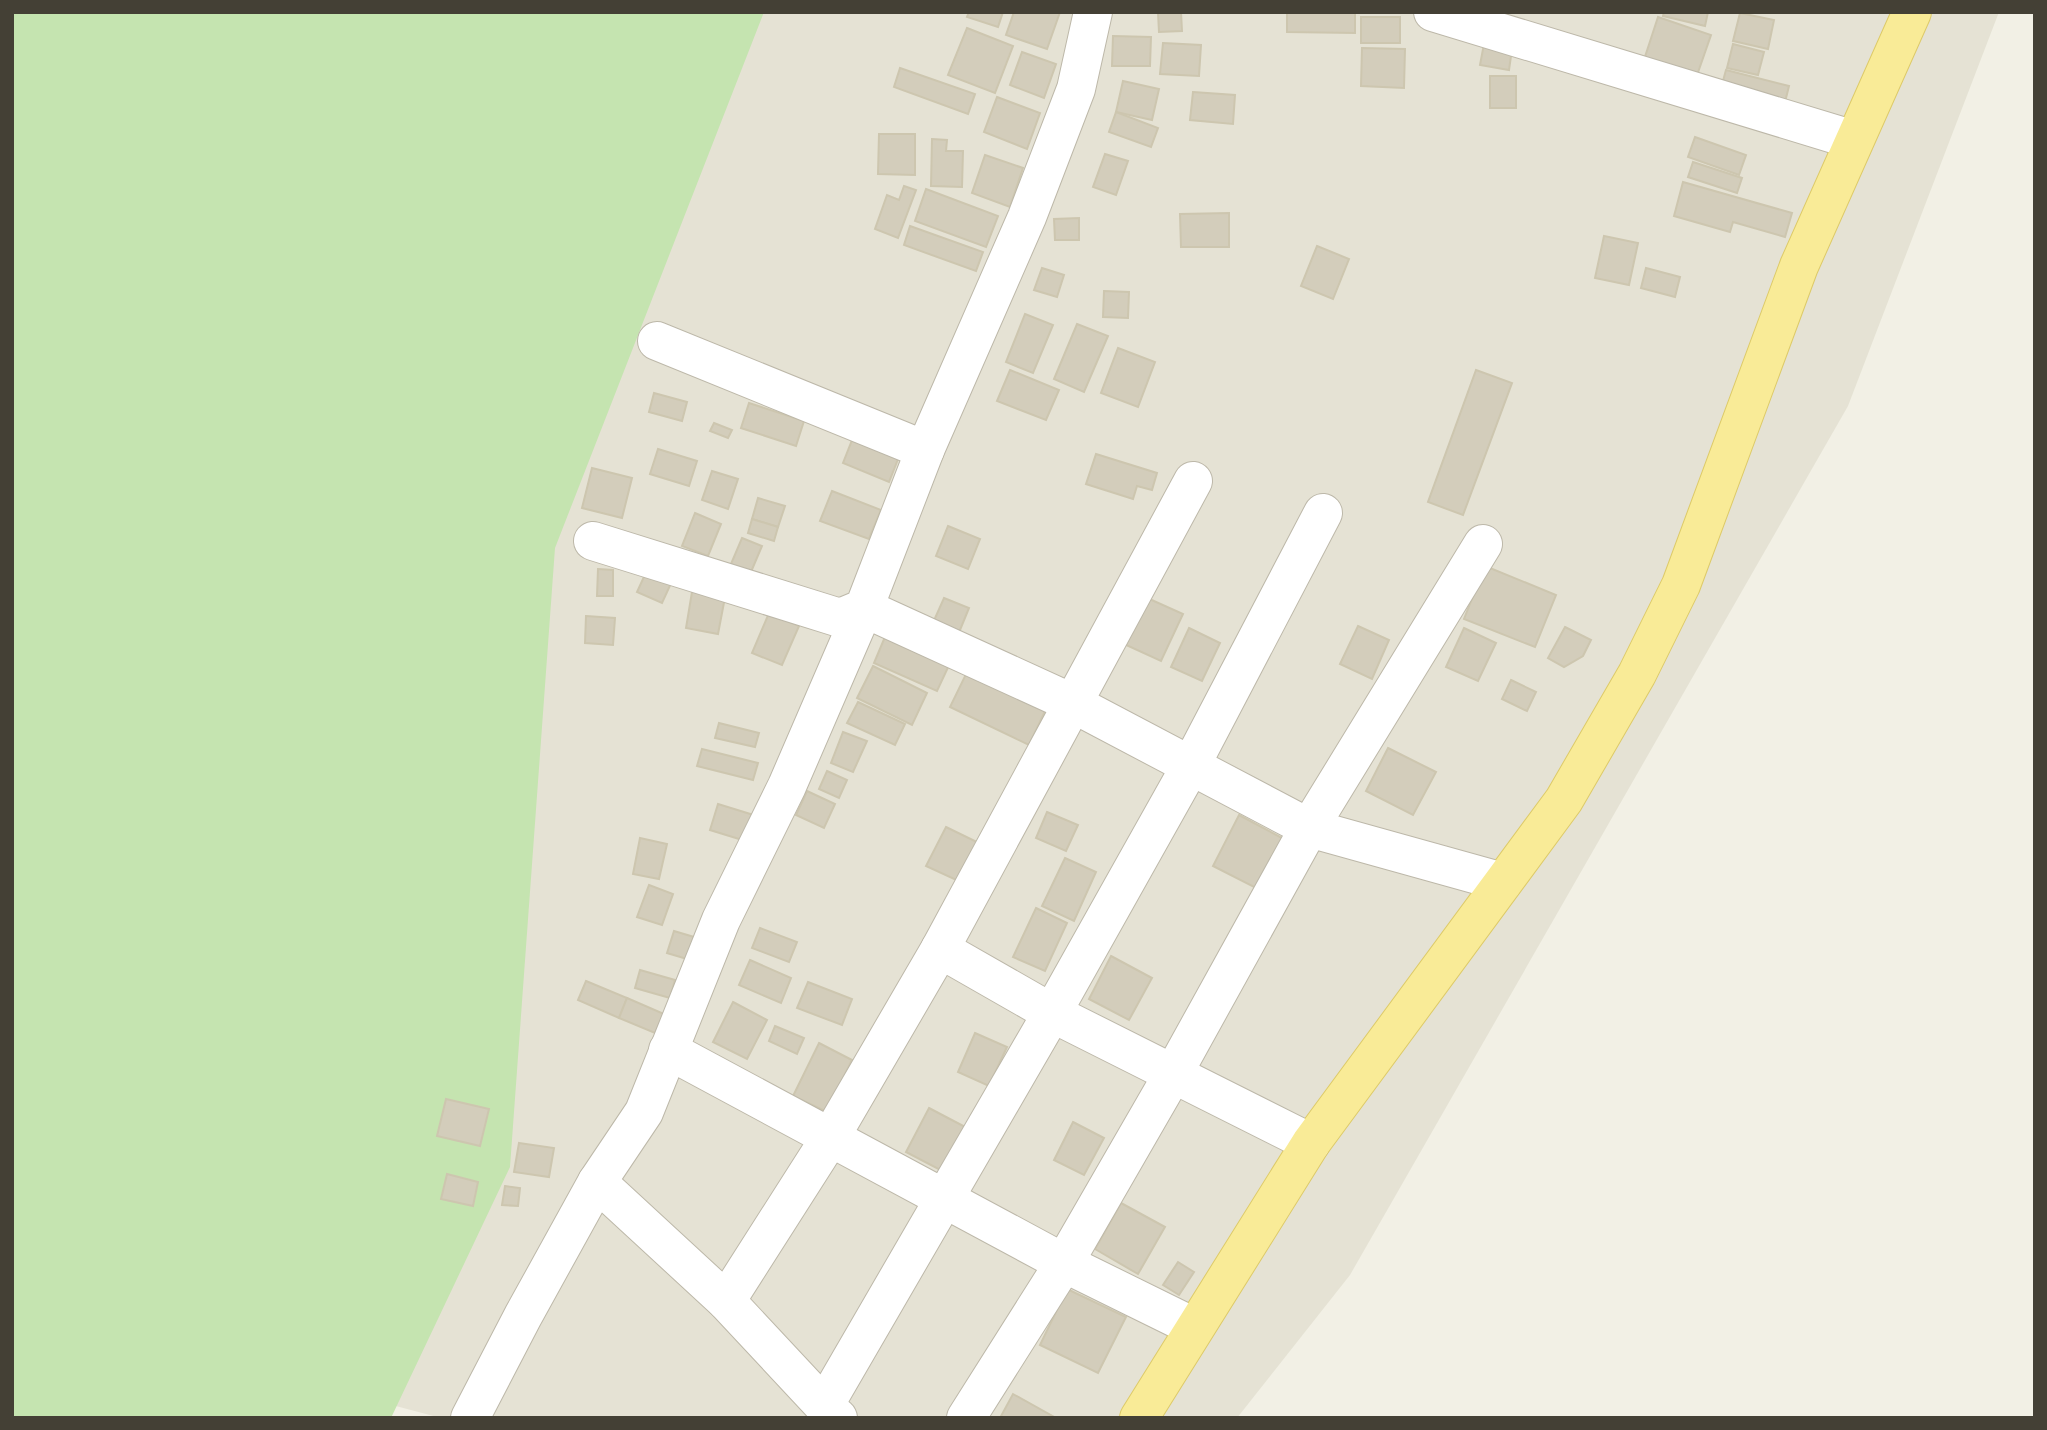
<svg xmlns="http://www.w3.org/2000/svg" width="2047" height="1430" font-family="Rubik,sans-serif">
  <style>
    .residential { fill: #e5e2d4 }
    .green { fill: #c5e4b0 }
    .building { fill: #d3cdbb; stroke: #cdc6af; stroke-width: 2 }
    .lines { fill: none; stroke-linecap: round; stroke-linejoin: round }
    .minor-casing { stroke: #bdb8a9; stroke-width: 40 }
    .major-casing { stroke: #ddca68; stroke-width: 40 }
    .minor { stroke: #fff; stroke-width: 38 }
    .major { stroke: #f9eb97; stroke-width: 38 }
  </style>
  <rect width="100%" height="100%" fill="#f2f0e5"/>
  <!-- residential -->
  <polygon class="residential" points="596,12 1999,12 1848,406 1350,1275 1237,1418 441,1418 283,1376"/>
  <!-- green -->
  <polygon class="green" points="12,12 764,12 555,548 510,1167 391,1418 12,1418"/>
  <!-- building -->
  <g class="building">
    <polygon points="969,12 1003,12 998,27 967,17"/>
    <polygon points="1014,12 1060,12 1047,49 1006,35"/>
    <polygon points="1158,12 1181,12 1182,31 1159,32"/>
    <polygon points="1287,12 1355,12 1355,33 1287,32"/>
    <polygon points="1664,12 1708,12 1705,26 1663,16"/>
    <polygon points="1740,13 1774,20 1768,49 1733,41"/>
    <rect x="1361" y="17" width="39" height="26"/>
    <polygon points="1658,17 1711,35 1695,81 1643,63"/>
    <polygon points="967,28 1013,46 995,93 948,75"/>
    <polygon points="1113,36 1151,37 1150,66 1112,66"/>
    <polygon points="1163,43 1201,45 1199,76 1160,74"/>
    <polygon points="1484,44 1512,49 1509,70 1480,65"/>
    <polygon points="1733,44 1764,52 1758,75 1727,68"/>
    <polygon points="1362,48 1405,49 1404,88 1361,86"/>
    <polygon points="1022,52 1056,64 1044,98 1010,85"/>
    <polygon points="900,68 975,94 968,114 894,87"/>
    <polygon points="1726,70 1789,86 1785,102 1720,92"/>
    <rect x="1490" y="76" width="26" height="32"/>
    <polygon points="1123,81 1159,89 1152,120 1116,112"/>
    <polygon points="1193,92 1235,95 1233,124 1190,120"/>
    <polygon points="997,97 1040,113 1027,149 984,132"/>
    <polygon points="1116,112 1158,128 1151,147 1109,132"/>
    <polygon points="879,134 915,134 915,175 878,174"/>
    <polygon points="1695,137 1746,155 1739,175 1688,157"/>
    <polygon points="932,139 947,140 946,151 963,151 962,187 931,186"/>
    <polygon points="1105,154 1128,161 1116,195 1093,187"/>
    <polygon points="985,155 1023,168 1010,207 972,193"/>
    <polygon points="1693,162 1742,178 1737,193 1688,177"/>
    <polygon points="1683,182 1792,213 1785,237 1733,222 1730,232 1674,216"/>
    <polygon points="904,186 916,190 898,238 875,229 887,195 899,200"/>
    <polygon points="926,189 998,216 986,247 915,221"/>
    <polygon points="1229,213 1229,247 1181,247 1180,214"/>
    <polygon points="1079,218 1079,240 1055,240 1054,219"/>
    <polygon points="910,226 983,252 976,271 904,245"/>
    <polygon points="1604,236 1638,243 1629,285 1595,278"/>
    <polygon points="1317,246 1349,259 1333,299 1301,286"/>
    <polygon points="1042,268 1064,275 1057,297 1034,290"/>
    <polygon points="1646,268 1680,277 1675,297 1641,288"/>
    <polygon points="1104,291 1129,292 1128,318 1103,317"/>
    <polygon points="1025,314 1053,325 1033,373 1006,362"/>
    <polygon points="1077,324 1108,336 1084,392 1054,379"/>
    <polygon points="1118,348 1155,362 1138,407 1101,393"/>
    <polygon points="1010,370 1059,390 1046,420 997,401"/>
    <polygon points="1476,370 1512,383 1463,515 1428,502"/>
    <polygon points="654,393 687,402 682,421 649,412"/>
    <polygon points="749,403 804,421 796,446 741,428"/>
    <polygon points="714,423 732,430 728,438 710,431"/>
    <polygon points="856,430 902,449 889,482 843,463"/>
    <polygon points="658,449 697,461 689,486 650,474"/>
    <polygon points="1096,454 1157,473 1152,490 1137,486 1133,499 1086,484"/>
    <polygon points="592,468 632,478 622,518 582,508"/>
    <polygon points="712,471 738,479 728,509 702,500"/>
    <polygon points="832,491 881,510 869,539 820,521"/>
    <polygon points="758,498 785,506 778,527 752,519"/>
    <polygon points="695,513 721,524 708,556 682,546"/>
    <polygon points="752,519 778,527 774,541 748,533"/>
    <polygon points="948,526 980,539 968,569 936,556"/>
    <polygon points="742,538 762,546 748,579 728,571"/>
    <polygon points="1485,566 1556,595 1535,647 1464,619"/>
    <polygon points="648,568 673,579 662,603 637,592"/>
    <polygon points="598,569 613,570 613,596 597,596"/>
    <polygon points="693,586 726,592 718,634 686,628"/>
    <polygon points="1145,597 1183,614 1161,661 1124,644"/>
    <polygon points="944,598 969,608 958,635 932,625"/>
    <polygon points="769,613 799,626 782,665 752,653"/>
    <polygon points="586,616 615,618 613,645 585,643"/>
    <polygon points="1358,626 1389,640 1372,679 1340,664"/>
    <polygon points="1565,627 1591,640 1583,656 1564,667 1548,658"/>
    <polygon points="1189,628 1220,643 1202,681 1171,667"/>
    <polygon points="1464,628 1496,643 1478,681 1446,667"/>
    <polygon points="887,632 951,661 937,691 874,663"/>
    <polygon points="873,666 927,693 912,725 857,698"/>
    <polygon points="969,668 1048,705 1029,745 950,707"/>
    <polygon points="1511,680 1536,692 1527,711 1502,699"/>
    <polygon points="858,702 905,724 895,745 847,723"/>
    <polygon points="719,723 759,733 755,747 715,738"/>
    <polygon points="843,732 867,741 853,772 831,763"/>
    <polygon points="1388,748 1436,772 1413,815 1366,791"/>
    <polygon points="702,749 758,763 753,780 697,766"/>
    <polygon points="827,771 847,780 839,798 819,789"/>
    <polygon points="807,791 835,804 824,828 796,815"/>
    <polygon points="718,804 760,817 752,843 710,830"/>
    <polygon points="1047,812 1078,825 1066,851 1036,838"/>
    <polygon points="1239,815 1282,838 1256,888 1213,866"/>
    <polygon points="946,827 985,846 965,884 926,866"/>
    <polygon points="640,838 667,844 659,879 633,874"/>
    <polygon points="1065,858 1096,872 1074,921 1042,906"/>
    <polygon points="649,885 673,894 662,925 637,917"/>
    <polygon points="1036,908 1067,923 1045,971 1013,957"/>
    <polygon points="760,928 797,942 789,962 752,948"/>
    <polygon points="674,931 694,937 687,959 667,953"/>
    <polygon points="1111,956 1152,978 1129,1020 1089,999"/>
    <polygon points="750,960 791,978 781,1003 739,985"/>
    <polygon points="640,970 675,980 670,998 635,988"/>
    <polygon points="586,981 627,998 619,1018 578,1000"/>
    <polygon points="808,982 852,999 842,1025 797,1008"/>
    <polygon points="627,998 664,1014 655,1033 619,1018"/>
    <polygon points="733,1002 767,1020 747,1059 713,1042"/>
    <polygon points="775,1026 804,1038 797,1054 769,1041"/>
    <polygon points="975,1033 1007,1047 989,1086 958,1072"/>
    <polygon points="819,1043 852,1060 827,1112 793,1096"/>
    <polygon points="446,1099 489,1109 480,1146 437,1136"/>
    <polygon points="929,1108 969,1129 946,1173 906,1152"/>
    <polygon points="1073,1122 1104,1138 1084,1175 1054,1160"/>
    <polygon points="519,1143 554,1148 549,1177 514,1172"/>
    <polygon points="447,1174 478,1182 473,1206 441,1199"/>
    <polygon points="505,1186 520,1188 518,1206 502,1205"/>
    <polygon points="1121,1203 1165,1227 1138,1274 1095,1249"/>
    <polygon points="1178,1262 1194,1272 1179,1295 1163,1285"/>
    <polygon points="1067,1289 1126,1317 1098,1373 1040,1345"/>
    <polygon points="1013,1394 1056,1418 1000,1418"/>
  </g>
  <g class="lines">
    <!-- minor casing -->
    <g class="minor-casing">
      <g id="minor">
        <polyline points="1433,12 1854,140"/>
        <polyline points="657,341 925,450"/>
        <polyline points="593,541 840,618 864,608 925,450 1027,217 1076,89 1093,12"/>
        <polyline points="940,949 1052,1013 1311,1143"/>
        <polyline points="668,1050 1064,1263 1194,1327"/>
        <polyline points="597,1182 726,1301 824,1406 838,1418"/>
        <polyline points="726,1301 830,1138 940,949 1193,481"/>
        <polyline points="824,1406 1052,1013 1190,767 1323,513"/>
        <polyline points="470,1418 523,1316 597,1182 644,1112 721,920 787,786 864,608 1072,703 1309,828 1503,882"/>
        <polyline points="966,1418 1064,1263 1173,1074 1309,828 1483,544"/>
      </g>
    </g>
    <!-- major casing -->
    <g class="major-casing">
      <polyline id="major" points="1139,1418 1311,1143 1564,800 1637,674 1681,585 1799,266 1912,12"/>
    </g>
    <!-- minor -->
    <use href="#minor" class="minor"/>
    <!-- major -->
    <use href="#major" class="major"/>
  </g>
  <!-- border -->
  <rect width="2047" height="1430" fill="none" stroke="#444035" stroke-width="28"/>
</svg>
